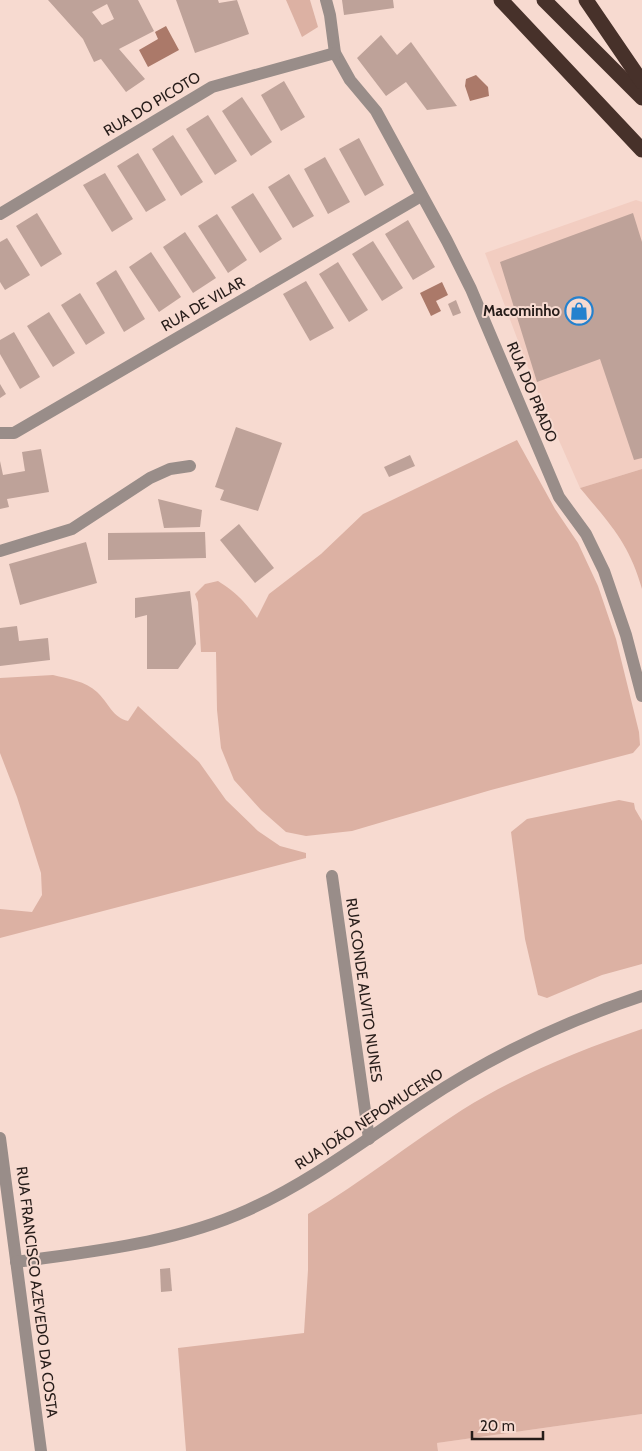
<svg xmlns="http://www.w3.org/2000/svg" width="642" height="1451" font-family="Cabin,sans-serif">
  <style>
    .built { fill: #f2cdc1 }
    .green { fill: #dcb1a3 }
    .water { fill: #ab7969 }
    .building { fill: #bea299; fill-rule: evenodd }
    .lines { fill: none; stroke-linecap: round; stroke-linejoin: round }
    .minor { stroke: #998d89; stroke-width: 12 }
    .highway { stroke: #47312a; stroke-width: 15 }
    .labels { text-anchor: middle; stroke-width: 4; stroke-linejoin: round; paint-order: stroke }
    .street-label { font-size: 15px; fill: #261c19; stroke: #f7dad0 }
    .poi-label { font-size: 15px; font-weight: bold; fill: #261c19; stroke: #f7dad0; text-anchor: end }
  </style>
  <rect width="100%" height="100%" fill="#f7dad0"/>
  <!-- built -->
  <g class="built">
    <polygon points="636,200 642,202 642,469 580,488 535,386 485,253"/>
    <polygon points="642,1414 642,1451 438,1451 437,1443"/>
  </g>
  <!-- green -->
  <g class="green">
    <polygon points="286,0 310,0 318,27 302,37"/>
    <path d="M 517,440 L 555,509 L 578,543 L 598,586 L 616,639 L 639,732 L 640,745 L 633,753 L 491,790 L 352,831 L 306,836 L 286,832 L 261,810 L 234,780 L 221,748 L 217,710 L 216,652 L 201,652 L 198,602 L 195,594 L 205,584 L 218,581 C 237,593 244,601 257,618 L 269,594 L 321,554 L 363,514 Z"/>
    <path d="M 642,469 L 642,589 C 629,543 610,524 580,488 Z"/>
    <path d="M 53,675 C 69,679 85,681 97,692 C 108,702 113,718 128,721 L 138,706 L 199,762 L 226,800 L 258,831 L 280,846 L 306,853 L 306,858 L 0,938 L 0,909 L 32,912 L 42,895 L 41,873 L 17,797 L 0,753 L 0,678 Z"/>
    <polygon points="619,800 634,803 635,809 642,821 642,964 602,975 547,998 538,995 525,939 511,832 527,819"/>
    <path d="M 642,1029 L 642,1414 L 437,1443 L 438,1451 L 186,1451 L 178,1348 L 304,1333 L 308,1270 L 308,1214 C 362,1182 410,1143 462,1110 C 518,1075 580,1050 642,1029 Z"/>
  </g>
  <!-- water -->
  <g class="water">
    <polygon points="166,26 179,50 148,67 139,50 158,39 155,32"/>
    <polygon points="476,75 488,87 489,96 470,101 465,86 466,79"/>
    <polygon points="442,282 448,295 436,301 441,311 431,316 420,293"/>
  </g>
  <!-- building -->
  <g class="building">
    <path d="M 48,0 L 138,0 L 154,31 L 119,49 L 145,79 L 126,92 L 101,59 L 94,62 L 83,39 ZM 107,4 L 114,19 L 102,25 L 92,12 Z"/>
    <polygon points="176,0 218,0 219,3 237,0 249,34 195,53"/>
    <polygon points="342,0 393,0 394,8 344,15"/>
    <polygon points="381,35 397,55 411,42 457,106 427,110 406,82 386,96 357,58"/>
    <polygon points="284,81 305,117 281,131 261,95"/>
    <polygon points="242,97 272,142 251,156 222,111"/>
    <polygon points="208,115 237,161 215,175 186,129"/>
    <polygon points="173,135 203,182 181,196 152,149"/>
    <polygon points="359,138 384,185 365,196 339,149"/>
    <polygon points="138,153 166,200 146,212 117,166"/>
    <polygon points="325,157 350,202 328,214 304,169"/>
    <polygon points="105,173 133,219 112,232 83,185"/>
    <polygon points="289,174 314,216 293,228 268,187"/>
    <polygon points="253,193 282,239 260,253 231,207"/>
    <polygon points="37,213 62,254 41,267 16,226"/>
    <polygon points="633,213 642,242 642,458 634,460 600,359 537,382 500,262"/>
    <polygon points="217,214 247,260 228,273 198,226"/>
    <polygon points="408,220 435,267 413,280 385,234"/>
    <polygon points="185,232 216,278 193,293 163,247"/>
    <polygon points="7,238 30,275 5,290 0,282 0,242"/>
    <polygon points="373,241 403,288 382,301 352,254"/>
    <polygon points="151,252 181,297 159,312 129,267"/>
    <polygon points="338,262 368,310 349,322 319,274"/>
    <polygon points="116,270 145,319 124,332 96,283"/>
    <polygon points="306,281 334,328 310,341 283,294"/>
    <polygon points="80,293 105,333 86,345 61,305"/>
    <polygon points="456,300 461,313 453,316 448,304"/>
    <polygon points="49,312 75,353 53,367 27,326"/>
    <polygon points="14,332 40,377 20,389 0,354 0,340"/>
    <polygon points="0,384 6,394 0,398"/>
    <polygon points="236,427 282,443 258,511 220,500 224,490 215,487"/>
    <polygon points="41,449 49,492 7,499 9,507 0,509 0,461 3,475 25,471 22,452"/>
    <polygon points="410,455 415,466 389,477 384,467"/>
    <polygon points="158,499 202,510 200,527 164,528"/>
    <polygon points="239,524 274,568 255,583 220,540"/>
    <polygon points="205,532 206,558 108,560 108,533"/>
    <polygon points="86,542 97,583 20,605 9,564"/>
    <polygon points="190,591 196,644 178,669 147,669 147,615 135,618 135,598"/>
    <polygon points="17,626 19,641 48,638 50,660 0,666 0,628"/>
    <polygon points="170,1268 172,1291 161,1292 160,1269"/>
  </g>
  <g class="lines">
    <!-- minor -->
    <g class="minor">
      <polyline points="326,0 330,15 335,53 350,80 376,111 447,241 471,289 559,497 586,534 604,571 626,635 642,696"/>
      <polyline points="0,214 212,87 335,53"/>
      <polyline points="0,433 14,433 421,196"/>
      <polyline points="0,551 72,529 150,478 170,469 190,466"/>
      <polyline points="332,876 369,1139"/>
      <polyline points="0,1138 41,1451"/>
      <path d="M 16,1262 C 94,1251 175,1243 248,1210 C 312,1181 366,1139 424,1101 C 492,1056 566,1021 642,996"/>
    </g>
    <!-- highway -->
    <g class="highway">
      <polyline points="501,0 642,150"/>
      <polyline points="544,0 642,98"/>
      <polyline points="586,0 642,82"/>
    </g>
  </g>
  <!-- icons -->
  <defs>
    <g id="shop-ring" transform="scale(1.4375)"><circle r="9.5" fill="#f7dad0" stroke="#2481ce" stroke-width="1.5"/><path d="M-5-2.5h2.3a2.7 3.5 0 0 1 5.4 0H5L5.5 6h-11ZM-1.5-2.5h3a1.5 2.3 0 0 0-3 0Z" fill="#2481ce"/></g>
  </defs>
  <g fill-rule="evenodd">
    <use href="#shop-ring" x="579" y="311"/>
  </g>
  <g class="labels">
    <!-- street labels -->
    <g class="street-label">
      <text transform="translate(152 104) rotate(-31)" y="5">RUA DO PICOTO</text>
      <text transform="translate(203 304) rotate(-30)" y="5">RUA DE VILAR</text>
      <text transform="translate(532 392) rotate(67)" y="5">RUA DO PRADO</text>
      <text transform="translate(364 990) rotate(82)" y="5">RUA CONDE ALVITO NUNES</text>
      <text transform="translate(369 1119) rotate(-33)" y="5">RUA JOÃO NEPOMUCENO</text>
      <text transform="translate(37 1292) rotate(83)" y="5">RUA FRANCISCO AZEVEDO DA COSTA</text>
    </g>
    <!-- poi labels -->
    <g class="poi-label">
      <text x="560" y="316">Macominho</text>
    </g>
  </g>
  <!-- scale -->
  <path d="M472 1431v8h71v-8" fill="none" stroke="#261c19" stroke-width="2.5"/>
  <text x="480" y="1431" font-size="15" fill="#261c19" stroke="#f7dad0" stroke-width="4" paint-order="stroke">20 m</text>
</svg>
